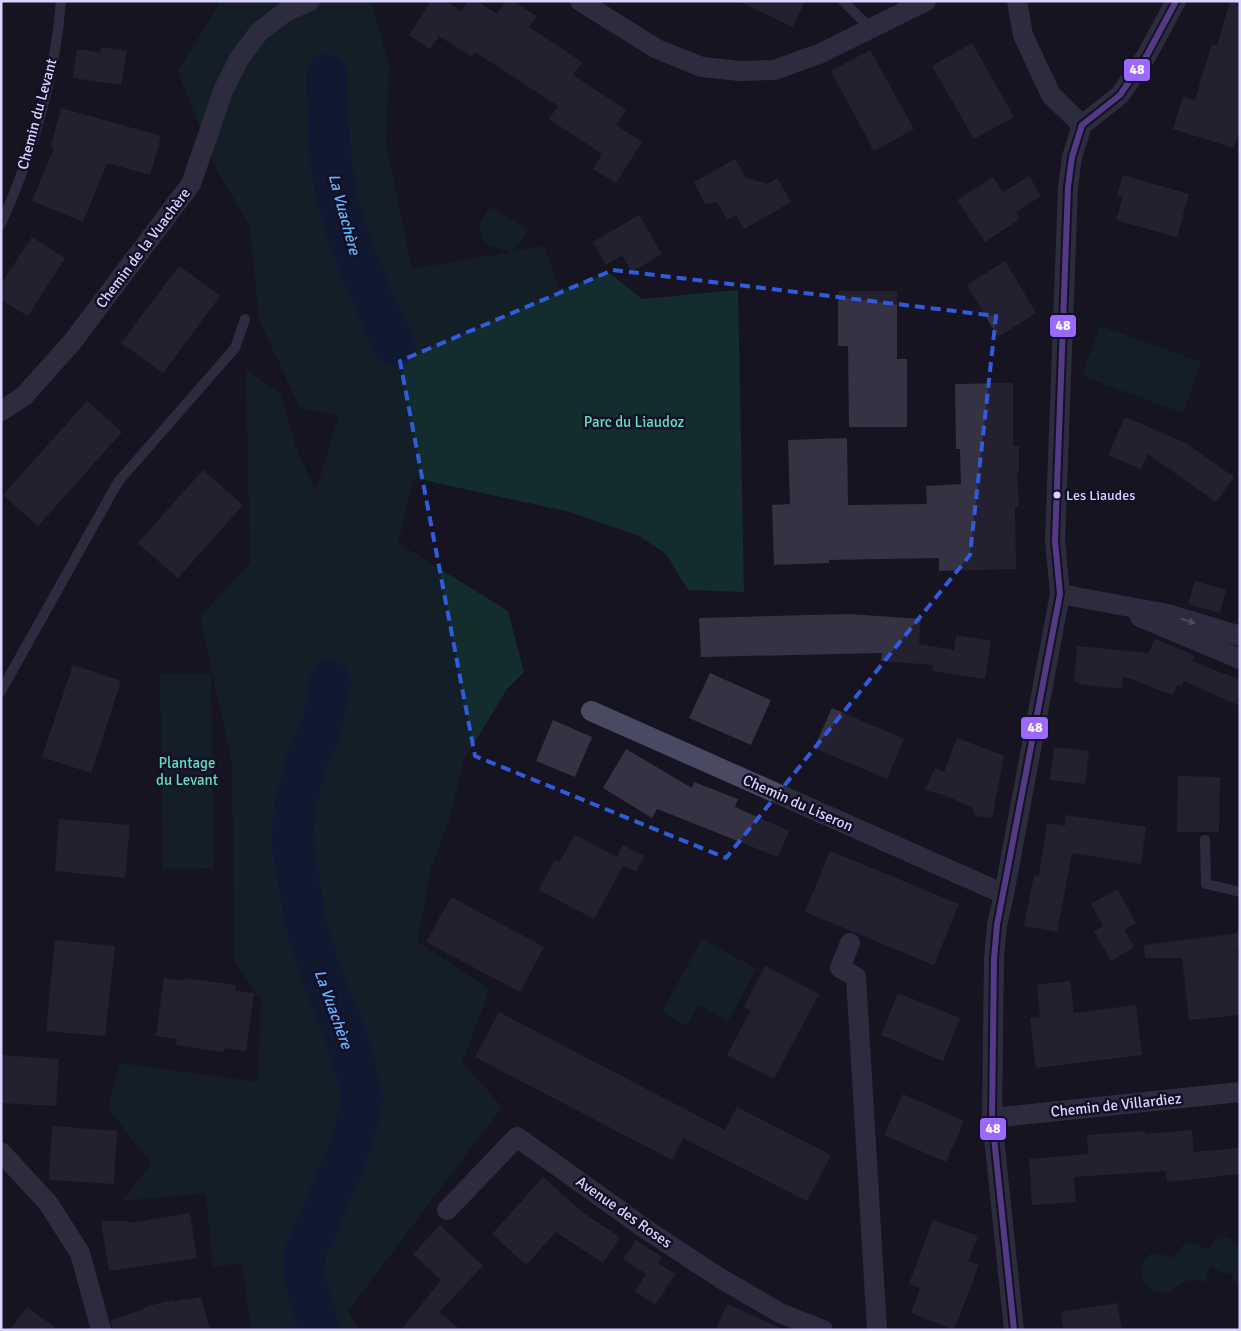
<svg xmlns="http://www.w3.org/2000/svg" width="1241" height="1331" font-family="Signika,sans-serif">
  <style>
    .green { fill: #132c2d }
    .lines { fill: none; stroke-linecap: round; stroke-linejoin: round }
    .river { stroke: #0d2144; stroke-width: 42 }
    .building { fill: #343243 }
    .service { stroke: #4a4962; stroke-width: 10 }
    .minor { stroke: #4a4962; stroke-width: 20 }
    .bus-1-casing { stroke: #130f26; stroke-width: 10 }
    .bus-1 { stroke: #9b69ff; stroke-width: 6 }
    .oneway { fill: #928eb0 }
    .marked { fill: none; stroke: #305bdc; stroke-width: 4; stroke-dasharray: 10 6; stroke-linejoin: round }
    .bus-dot { fill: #d9d4ff; stroke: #130f26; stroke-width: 2 }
    .labels { text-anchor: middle; stroke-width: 5; stroke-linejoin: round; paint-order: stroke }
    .bus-label { font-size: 14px; fill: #d9d4ff; stroke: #130f26; text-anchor: start }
    .street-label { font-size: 15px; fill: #d9d4ff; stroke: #130f26 }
    .park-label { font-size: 15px; fill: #5fe0c0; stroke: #130f26 }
    .water-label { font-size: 16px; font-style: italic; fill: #62b6ff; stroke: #130f26 }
    .line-badge { stroke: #130f26; stroke-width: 2 }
    .badge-label { font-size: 14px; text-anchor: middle; font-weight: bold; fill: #fff }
  </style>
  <rect width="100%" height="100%" fill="#161421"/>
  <!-- green -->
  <g class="green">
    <polygon points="221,1 371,1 389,65 386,144 412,269 511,252 490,246 481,237 480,223 490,207 529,230 513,251 544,246 559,289 609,273 642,299 738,290 744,592 688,590 666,554 639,536 570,512 414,478 398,543 508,611 524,672 507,689 464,760 450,817 431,868 417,942 490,989 462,1062 502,1107 348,1311 359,1330 251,1330 242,1263 213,1267 206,1193 122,1201 151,1164 108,1108 120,1063 258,1082 261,1000 234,961 232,763 200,617 250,563 246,370 281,394 297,451 316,491 339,415 300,408 259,320 250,226 216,168 178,71"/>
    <polygon points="1100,326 1201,362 1183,413 1082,376"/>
    <polygon points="160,674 211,674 214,868 163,869"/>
    <polygon points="702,939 756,969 728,1021 698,1005 687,1026 662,1012"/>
    <path d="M 1221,1236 L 1229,1238 L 1240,1247 L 1240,1285 L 1235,1282 L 1231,1273 L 1223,1273 L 1210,1266 L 1206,1280 L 1201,1282 C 1198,1281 1196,1280 1193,1280 C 1186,1280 1177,1286 1171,1290 C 1154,1299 1143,1284 1140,1269 L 1144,1260 L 1150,1254 L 1166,1255 L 1172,1259 C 1185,1240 1188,1240 1209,1250 L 1215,1240 Z"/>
  </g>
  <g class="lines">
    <!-- river -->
    <g class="river">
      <path d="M 327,75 C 328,116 328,156 337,196 C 349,248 373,297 394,346"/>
      <polyline points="319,1330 304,1275 305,1253 342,1168 356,1128 362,1097 355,1067 342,1026 320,972 305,919 292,842 295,805 307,759 322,727 330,681"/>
    </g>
  </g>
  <!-- building -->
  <g class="building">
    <polygon points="431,1 446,1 461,11 468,1 477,1 497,14 506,1 513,1 537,16 529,27 582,62 573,75 626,110 616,125 642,142 616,183 593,169 602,154 549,119 558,106 475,52 472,57 439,36 430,49 409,35"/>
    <polygon points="738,1 805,1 793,27"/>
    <polygon points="1230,1 1240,1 1240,130 1234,148 1173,129 1183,97 1195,100 1212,44 1217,46"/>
    <polygon points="972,43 1014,117 974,139 932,66"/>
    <polygon points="101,47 127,51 121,85 73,78 77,49 101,53"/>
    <polygon points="870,50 914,129 874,151 831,71"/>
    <polygon points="61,108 161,136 150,175 107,163 83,222 32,201 54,148 51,147"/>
    <polygon points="735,159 746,178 768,184 777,178 791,202 744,229 736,215 727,220 717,202 705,204 694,182"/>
    <polygon points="1123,175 1189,194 1177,237 1116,220 1123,197 1117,195"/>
    <polygon points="1029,176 1041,196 1016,212 1020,219 985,242 957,200 993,177 1003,192"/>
    <polygon points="639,215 662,254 632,272 622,255 606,265 593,242"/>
    <polygon points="32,237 65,258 28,316 1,300 1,284"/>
    <polygon points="1005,261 1036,313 998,337 967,285"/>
    <polygon points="179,266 220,296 163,373 121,343"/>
    <polygon points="838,291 897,291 897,359 907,359 907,427 849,427 848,346 838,346"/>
    <polygon points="1013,383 1013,446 1019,446 1019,472 1017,472 1019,507 1015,507 1016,569 939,571 939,558 829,560 829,563 774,565 772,505 790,504 788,440 847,438 848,505 927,504 926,486 961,484 960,449 956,449 955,384"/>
    <polygon points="87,401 122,432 38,526 3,495"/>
    <polygon points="1125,417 1184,442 1234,477 1216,502 1148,454 1141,469 1108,455"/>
    <polygon points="203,470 243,505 178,578 138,543"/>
    <polygon points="1195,581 1226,590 1220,613 1188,604"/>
    <polygon points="850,614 921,619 919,644 954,650 956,635 991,641 985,679 932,671 933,665 881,661 882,653 701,657 699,618"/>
    <polygon points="1155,639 1194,655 1192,661 1240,680 1240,706 1184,681 1182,687 1177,685 1173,695 1123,676 1122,689 1078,684 1079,682 1074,681 1077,646 1149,653"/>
    <polygon points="73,665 121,681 91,773 42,757"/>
    <polygon points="710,673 771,700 751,745 689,718"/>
    <polygon points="832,708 904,739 887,779 814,748"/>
    <polygon points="553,720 592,737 575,777 536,761"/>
    <polygon points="957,738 1004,756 992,818 975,816 972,807 944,795 925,790 935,768 944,772"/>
    <polygon points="1054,747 1089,751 1085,784 1050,780"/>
    <polygon points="626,749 692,788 694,782 738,799 735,807 789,831 778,857 657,809 652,818 603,788"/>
    <polygon points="1178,776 1220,777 1219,832 1177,832"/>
    <polygon points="1066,815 1146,827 1141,864 1072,853 1057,932 1024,926 1034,875 1039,876 1047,823 1065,826"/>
    <polygon points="59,819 130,825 125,878 55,871"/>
    <polygon points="575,835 617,857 623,845 644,856 636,872 623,866 594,919 539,890 555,859 559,862"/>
    <polygon points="830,851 959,904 934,965 805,912"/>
    <polygon points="1117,889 1136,923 1124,930 1134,947 1111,961 1094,931 1103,926 1091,904"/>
    <polygon points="451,897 544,947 520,992 426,942"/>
    <polygon points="1240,933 1240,949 1237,950 1240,972 1240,1015 1189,1020 1182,958 1145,958 1144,945"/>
    <polygon points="55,940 115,946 105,1036 46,1031"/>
    <polygon points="765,966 819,994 774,1079 727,1055 751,1010 744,1007"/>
    <polygon points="164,978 183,981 184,978 236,985 235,991 254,993 246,1051 224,1048 223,1052 176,1045 177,1039 156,1036"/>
    <polygon points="1070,981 1074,1013 1136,1005 1142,1055 1036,1068 1030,1018 1040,1017 1037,985"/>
    <polygon points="898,993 960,1018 943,1061 881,1035"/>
    <polygon points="499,1012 725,1130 737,1107 831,1155 807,1201 683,1138 672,1160 475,1057"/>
    <polygon points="1,1055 59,1059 56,1106 1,1103"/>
    <polygon points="903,1094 964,1121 946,1162 884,1135"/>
    <polygon points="52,1126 117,1131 114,1184 49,1180"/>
    <polygon points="1192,1130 1194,1152 1240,1148 1240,1174 1167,1182 1166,1171 1074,1177 1076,1202 1032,1205 1029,1159 1088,1154 1087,1135 1145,1131 1145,1134"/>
    <polygon points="543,1177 582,1212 620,1237 603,1263 556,1232 526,1265 492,1234"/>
    <polygon points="190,1213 197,1258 109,1271 101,1221 127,1221 128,1223"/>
    <polygon points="933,1220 978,1236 968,1261 979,1265 954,1330 911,1313 920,1288 909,1284"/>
    <polygon points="440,1225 483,1266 439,1312 461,1330 401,1330 441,1280 413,1254"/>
    <polygon points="636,1240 662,1257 658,1263 675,1274 655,1305 635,1291 646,1274 623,1259"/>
    <polygon points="201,1297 210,1330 113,1330 111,1320 144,1309 145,1307 172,1300 175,1302 184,1299 187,1300"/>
    <polygon points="1117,1303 1122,1330 1064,1330 1061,1312"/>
    <polygon points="727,1304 785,1330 716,1330"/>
    <polygon points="27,1307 59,1330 10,1330"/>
  </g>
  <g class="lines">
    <!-- service -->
    <g class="service">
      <polyline points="843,1 871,29"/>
      <path d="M 1,224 C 32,155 55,77 61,1"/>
      <polyline points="1,691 118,482 235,348 245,319"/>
      <polyline points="1205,840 1206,884 1240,892"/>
    </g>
    <!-- minor -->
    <g class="minor">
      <polyline points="580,1 657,49 702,67 740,71 774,70 819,54 926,1"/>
      <polyline points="1017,1 1023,35 1051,95 1082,125"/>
      <polyline points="1082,125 1120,95 1147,55 1176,1"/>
      <polyline points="1,411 24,396 73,341 191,184 223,91 239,59 259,32 285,12 310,1"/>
      <polyline points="1060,594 1168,614 1240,636"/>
      <polyline points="1140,617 1240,659"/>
      <polyline points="591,711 1004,894"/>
      <polyline points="850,943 840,968 856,977 877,1330"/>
      <polyline points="992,1118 1240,1092"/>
      <polyline points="1,1152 48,1203 80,1253 101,1330"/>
      <polyline points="447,1210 517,1137 647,1230 720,1278 780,1313 823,1330"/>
      <polyline points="1014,1330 992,1118 994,959 997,925 1004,894 1060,594 1055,541 1068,187 1072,157 1082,125"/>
    </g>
    <!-- bus-1 casing -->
    <g class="bus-1-casing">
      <g id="bus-1">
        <polyline points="1082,125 1120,95 1147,55 1176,1"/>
        <polyline points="1014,1330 992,1118 994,959 997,925 1060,594 1055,541 1068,187 1072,157 1082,125"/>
      </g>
    </g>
    <!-- bus-1 -->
    <use href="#bus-1" class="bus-1"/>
  </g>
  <!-- one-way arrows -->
  <defs><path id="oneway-solid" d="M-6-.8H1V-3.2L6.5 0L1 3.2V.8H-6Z" transform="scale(1.25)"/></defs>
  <use class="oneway" href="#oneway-solid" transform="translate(1188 621) rotate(17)"/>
  <!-- marked area -->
  <path d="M0 0H1241V1331H0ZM 613,270 L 996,316 L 970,555 L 726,858 L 475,756 L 400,361 Z" fill="#161421" fill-opacity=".55" fill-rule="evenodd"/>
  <path class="marked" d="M 613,270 L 996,316 L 970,555 L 726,858 L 475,756 L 400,361 Z"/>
  <!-- markers -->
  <circle class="bus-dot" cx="1057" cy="495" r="4.5"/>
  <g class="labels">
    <!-- bus labels -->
    <g class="bus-label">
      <text x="1066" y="500">Les Liaudes</text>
    </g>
    <!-- street labels -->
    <g class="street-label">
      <text transform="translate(37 114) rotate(-75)" y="5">Chemin du Levant</text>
      <text transform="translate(143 248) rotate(-53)" y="5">Chemin de la Vuachère</text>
      <text transform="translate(798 803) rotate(24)" y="5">Chemin du Liseron</text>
      <text transform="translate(1116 1105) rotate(-6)" y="5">Chemin de Villardiez</text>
      <text transform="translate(624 1212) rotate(35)" y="5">Avenue des Roses</text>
    </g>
    <!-- park labels -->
    <g class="park-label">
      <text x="634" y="427">Parc du Liaudoz</text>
      <text x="187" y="768">Plantage<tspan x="187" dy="17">du Levant</tspan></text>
    </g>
    <!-- water labels -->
    <g class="water-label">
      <text transform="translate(345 214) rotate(75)" y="6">La Vuachère</text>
      <text transform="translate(334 1009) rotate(70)" y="6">La Vuachère</text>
    </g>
  </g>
  <g class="line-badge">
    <rect x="1123" y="58" width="28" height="24" rx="5" fill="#9b69ff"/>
    <rect x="1049" y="314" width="28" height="24" rx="5" fill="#9b69ff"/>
    <rect x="1020" y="716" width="29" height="24" rx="5" fill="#9b69ff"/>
    <rect x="979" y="1117" width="28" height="24" rx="5" fill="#9b69ff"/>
  </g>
  <g class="badge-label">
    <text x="1137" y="74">48</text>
    <text x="1063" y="330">48</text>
    <text x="1035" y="732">48</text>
    <text x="993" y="1133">48</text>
  </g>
  <!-- border -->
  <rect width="1241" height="1331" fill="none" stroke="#d9d4ff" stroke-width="5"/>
</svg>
